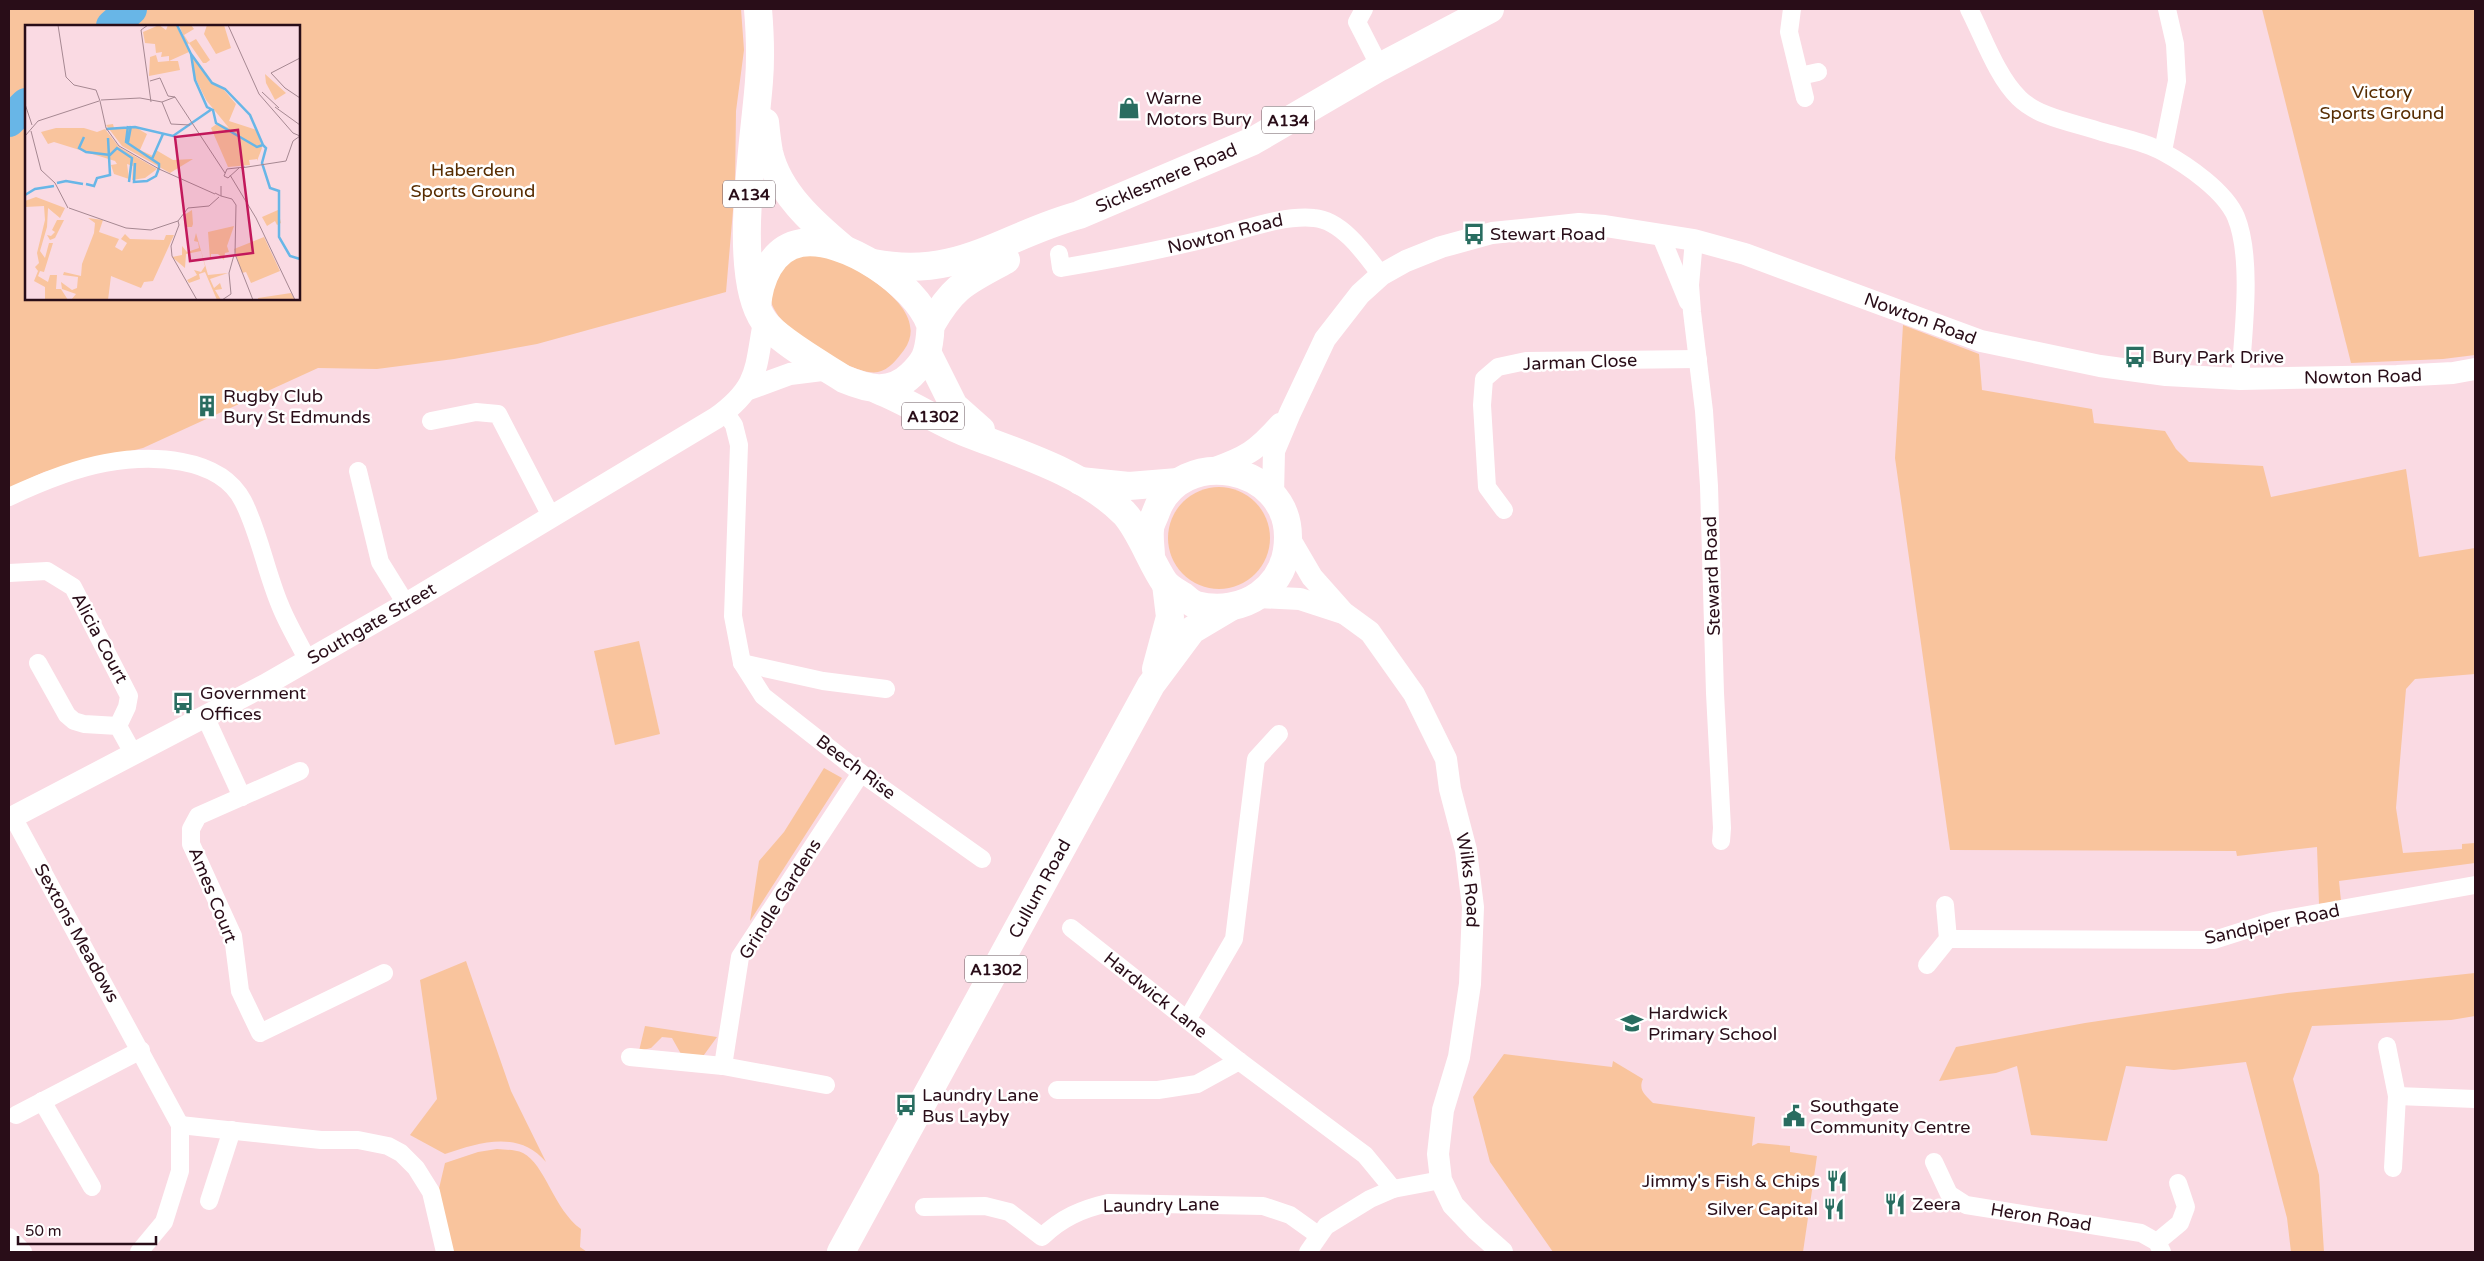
<svg xmlns="http://www.w3.org/2000/svg" width="2484" height="1261" font-family="'Varela Round',sans-serif">
  <style>
    .green { fill: #f9c49d }
    .lines { fill: none; stroke-linecap: round; stroke-linejoin: round }
    .river { stroke: #68b6e7; stroke-width: 32 }
    .minor { stroke: #fff; stroke-width: 18 }
    .tertiary { stroke: #fff; stroke-width: 22 }
    .primary { stroke: #fff; stroke-width: 28 }
    .trunk { stroke: #fff; stroke-width: 28 }
    .labels { text-anchor: middle; stroke-width: 5; stroke-linejoin: round; paint-order: stroke }
    .shield { fill: #fff; stroke: #69565d; stroke-width: 1 }
    .shield-label { font-size: 16px; font-weight: bold; fill: #290d18 }
    .park-label { font-size: 18px; fill: #572c01; stroke: #fff }
    .poi-label { font-size: 18px; fill: #290d18; stroke: #fff; text-anchor: start }
    .street-label { font-size: 18px; fill: #290d18; stroke: #fff }
    .inset-river { fill: none; stroke: #68b6e7; stroke-width: 2.5 }
    .inset-road { fill: none; stroke: #a68892; stroke-width: 1 }
    .view { fill: #c2185b; fill-opacity: 0.15; stroke: #c2185b; stroke-width: 2.5 }
    .inset-edge { fill: none; stroke: #290d18; stroke-width: 2.5 }
  </style>
  <rect width="100%" height="100%" fill="#fadae3"/>
  <!-- green -->
  <g class="green">
    <polygon points="9,9 741,9 744,50 736,111 735,187 726,292 537,344 454,359 377,369 318,368 143,448 44,472 9,488 9,130 26,111 26,299 299,299 299,26 26,26 26,109 21,102 9,114"/>
    <polygon points="2262,9 2475,9 2475,355 2443,359 2351,363"/>
    <path d="M 825,253 C 855,268 934,308 904,350 C 897,359 889,370 878,372 C 855,377 794,335 780,318 C 776,313 771,304 770,298 C 768,283 784,266 792,254 Z"/>
    <polygon points="1903,325 1979,354 1982,390 2092,409 2094,423 2165,431 2176,449 2189,462 2263,466 2271,497 2406,469 2419,557 2475,548 2475,674 2415,679 2406,689 2396,808 2403,853 2462,849 2462,844 2475,843 2475,863 2339,881 2341,901 2319,904 2317,847 2237,856 2236,851 1950,850 1895,458"/>
    <circle cx="1219" cy="538" r="51"/>
    <polygon points="639,641 660,734 615,745 594,651"/>
    <polygon points="824,768 842,778 750,921 759,861 784,832"/>
    <path d="M 466,961 L 511,1091 L 546,1162 C 519,1130 480,1142 445,1154 L 410,1135 L 437,1099 L 420,980 Z"/>
    <polygon points="2475,973 2475,1016 2451,1020 2312,1026 2293,1079 2319,1175 2324,1252 2291,1252 2287,1218 2246,1062 2174,1070 2126,1066 2107,1141 2031,1135 2017,1066 1996,1073 1939,1081 1956,1047 2085,1023 2287,993"/>
    <polygon points="645,1026 717,1037 701,1059 681,1054 672,1038 662,1037 651,1048 639,1051"/>
    <path d="M 1504,1054 L 1612,1067 L 1613,1061 L 1643,1079 C 1638,1090 1645,1095 1653,1103 L 1755,1117 L 1752,1146 L 1758,1143 L 1790,1146 L 1790,1152 L 1817,1156 L 1803,1252 L 1553,1252 L 1490,1162 L 1473,1097 Z"/>
    <path d="M 497,1149 C 505,1150 515,1149 523,1153 C 545,1164 554,1210 581,1229 L 580,1247 L 587,1252 L 447,1252 L 437,1197 L 445,1163 L 478,1152 Z"/>
  </g>
  <g class="lines">
    <!-- river -->
    <g class="river">
      <polyline points="112,26 131,9"/>
      <polyline points="9,121 26,104"/>
    </g>
    <!-- minor -->
    <g class="minor">
      <polyline points="1364,9 1357,22 1380,67"/>
      <polyline points="1792,9 1789,32 1805,98"/>
      <path d="M 1969,9 C 1983,36 1997,77 2019,98 C 2039,118 2076,123 2102,132 C 2123,138 2145,142 2163,152 C 2187,165 2225,191 2236,217 C 2253,258 2243,335 2240,379"/>
      <polyline points="1800,76 1818,72"/>
      <polyline points="2163,151 2177,81 2175,44 2167,9"/>
      <polyline points="1660,234 1688,302"/>
      <polyline points="1694,240 1690,285 1692,312 1704,411 1709,486 1715,693 1722,828 1721,841"/>
      <path id="s1" d="M 1059,254 L 1061,268 C 1114,259 1166,249 1218,236 C 1247,229 1283,215 1314,218 C 1342,220 1366,255 1381,275"/>
      <polyline points="725,412 734,425 739,445 733,616 742,663 763,696 861,773 982,859"/>
      <polyline points="431,421 476,412 498,414 552,518"/>
      <polyline points="358,471 380,562 406,604"/>
      <path d="M 9,497 C 39,483 72,469 105,463 C 149,455 219,455 243,501 C 259,532 266,572 280,605 C 287,623 298,641 307,659"/>
      <polyline points="1504,510 1487,487 1482,405 1484,379 1498,367 1526,361 1698,359"/>
      <polyline points="9,573 47,571 73,587 129,696 127,707 118,726"/>
      <polyline points="38,663 67,715 74,721 84,724 118,726 133,753"/>
      <polyline points="742,663 823,681 886,689"/>
      <polyline points="205,716 242,797"/>
      <polyline points="300,771 198,816 191,829 191,844 233,936 240,991 260,1033 384,973"/>
      <polyline points="13,817 180,1125 180,1171 164,1222 139,1252"/>
      <path id="s2" d="M 1071,928 L 1239,1061 L 1365,1155 L 1393,1189"/>
      <polyline points="1948,939 2214,940 2274,921 2475,885"/>
      <polyline points="1927,965 1948,939 1945,905"/>
      <polyline points="1187,1020 1234,939 1256,759 1279,734"/>
      <polyline points="2387,1046 2397,1096 2393,1168"/>
      <polyline points="630,1057 723,1066 826,1085"/>
      <polyline points="723,1066 740,957 861,773"/>
      <polyline points="1057,1090 1158,1090 1197,1084 1239,1061"/>
      <polyline points="2397,1096 2475,1099"/>
      <polyline points="42,1101 92,1187"/>
      <polyline points="16,1115 141,1050"/>
      <polyline points="180,1125 321,1140 358,1140 388,1146 401,1153 416,1168 431,1192 445,1252"/>
      <polyline points="1934,1162 1949,1194 1966,1205 2141,1233 2157,1242 2162,1252"/>
      <polyline points="209,1201 232,1130"/>
      <path d="M 924,1207 L 985,1206 L 1009,1212 L 1042,1237 C 1061,1218 1082,1209 1108,1203 L 1263,1206 L 1290,1215 L 1318,1235"/>
      <polyline points="9,1237 23,1252"/>
      <polyline points="2157,1242 2180,1223 2186,1207 2178,1183"/>
      <polyline points="1308,1252 1326,1226 1370,1199 1393,1189 1441,1180"/>
    </g>
    <!-- tertiary -->
    <g class="tertiary">
      <polyline points="749,389 790,374 830,369"/>
      <path d="M 1212,469 C 1246,457 1256,451 1280,424"/>
      <path id="s3" d="M 1273,495 L 1274,451 L 1290,413 L 1325,339 L 1360,294 L 1381,275 L 1406,261 L 1441,247 L 1492,233 L 1579,224 L 1605,226 L 1694,240 L 1745,254 L 1981,341 L 2100,366 L 2166,375 L 2240,379 L 2397,376 L 2453,373 L 2475,369"/>
      <path id="s4" d="M 1288,536 L 1312,577 L 1344,613 L 1370,632 L 1414,694 L 1446,759 L 1450,789 L 1466,850 L 1473,907 L 1470,984 L 1459,1057 L 1443,1110 L 1438,1154 L 1441,1180 L 1453,1205 L 1476,1229 L 1502,1252"/>
      <polyline points="1257,597 1300,599 1343,613"/>
      <path id="s5" d="M 9,819 L 265,685 L 406,604 L 716,418 C 759,387 755,370 764,322"/>
    </g>
    <!-- primary -->
    <g class="primary">
      <polyline points="928,354 954,406 981,430"/>
      <path d="M 878,390 C 908,402 935,420 964,432 C 1017,453 1083,472 1124,513 C 1140,530 1151,563 1165,583 C 1169,588 1177,592 1183,596 C 1187,599 1191,603 1196,605 C 1243,617 1288,588 1288,537 C 1288,464 1180,445 1156,512 C 1154,518 1150,524 1150,530 C 1149,539 1151,549 1151,557"/>
      <polyline points="1080,481 1129,486 1178,482"/>
      <polyline points="1156,669 1170,617 1166,584"/>
      <path id="s6" d="M 841,1252 L 1151,685 L 1192,630 L 1229,608"/>
    </g>
    <!-- trunk -->
    <g class="trunk">
      <path d="M 765,122 C 766,132 767,142 769,152 C 778,192 813,223 843,248"/>
      <path id="s7" d="M 873,263 C 959,280 1002,236 1079,215 L 1253,141 L 1380,67 L 1490,9"/>
      <path d="M 757,307 C 759,281 771,248 801,243 C 844,236 915,284 930,324 C 931,327 930,332 930,335 C 928,355 925,361 911,375 C 890,395 868,389 844,379 C 824,366 777,340 764,321 C 731,274 755,139 759,81 C 761,57 760,33 758,9"/>
      <path d="M 931,325 C 954,285 966,282 1006,260"/>
    </g>
  </g>
  <!-- icons -->
  <defs>
    <g id="shop-bare" transform="scale(1.725)"><path d="M-5-2.5h2.3a2.7 3.5 0 0 1 5.4 0H5L5.5 6h-11ZM-1.5-2.5h3a1.5 2.3 0 0 0-3 0Z" fill="#296d60" stroke="#fff" stroke-width="2.5" paint-order="stroke"/></g>
    <g id="bus-bare" transform="scale(1.725)"><path d="M-5-6H5V4H4V6H2V4H-2V6H-4V4H-5ZM-3.5-4V0h7V-4ZM-3.5 1.2v1.5H-2V1.2ZM2 1.2v1.5H3.5V1.2Z" fill="#296d60" stroke="#fff" stroke-width="2.5" paint-order="stroke"/></g>
    <g id="building-bare" transform="scale(1.725)"><path d="M-4-6H4V6H1V3H-1V6H-4ZM-2.5-4.3h1.7v1.8h-1.7ZM.8-4.3h1.7v1.8H.8ZM-2.5-1h1.7V.8h-1.7ZM.8-1h1.7V.8H.8Z" fill="#296d60" stroke="#fff" stroke-width="2.5" paint-order="stroke"/></g>
    <g id="school-bare" transform="scale(1.725)"><path d="M0-5L7-2L0 1L-7-2ZM-4 1L0 2.5L4 1V4Q0 6-4 4Z" fill="#296d60" stroke="#fff" stroke-width="2.5" paint-order="stroke"/></g>
    <g id="civic-bare" transform="scale(1.725)"><path d="M-.6-6.5H3V-4.5H.6V-3L4-1V1h2V6H-6V1h2V-1L-.6-3ZM-1.2 2.5V6h2.4V2.5Z" fill="#296d60" stroke="#fff" stroke-width="2.5" paint-order="stroke"/></g>
    <g id="restaurant-bare" transform="scale(1.725)"><path d="M-5-6h1v4h1v-4h1v4h1v-4h1v5L-1.5 .5V6h-2V.5L-5-1ZM5-6V6H3V1.5H1.5Q1.5-4 5-6Z" fill="#296d60" stroke="#fff" stroke-width="2.5" paint-order="stroke"/></g>
  </defs>
  <g fill-rule="evenodd">
    <use href="#shop-bare" x="1129" y="108"/>
    <use href="#bus-bare" x="1474" y="234"/>
    <use href="#bus-bare" x="2135" y="357"/>
    <use href="#building-bare" x="207" y="406"/>
    <use href="#bus-bare" x="183" y="703"/>
    <use href="#school-bare" x="1632" y="1023"/>
    <use href="#bus-bare" x="906" y="1105"/>
    <use href="#civic-bare" x="1794" y="1116"/>
    <use href="#restaurant-bare" x="1837" y="1181"/>
    <use href="#restaurant-bare" x="1895" y="1204"/>
    <use href="#restaurant-bare" x="1834" y="1209"/>
  </g>
  <g class="labels">
    <!-- shield labels -->
    <g class="shield">
      <rect x="1262" y="106.5" width="52" height="27" rx="4"/>
      <rect x="723" y="180.5" width="52" height="27" rx="4"/>
      <rect x="902" y="402.5" width="62" height="27" rx="4"/>
      <rect x="965" y="955.5" width="62" height="27" rx="4"/>
    </g>
    <g class="shield-label">
      <text x="1288" y="126">A134</text>
      <text x="749" y="200">A134</text>
      <text x="933" y="422">A1302</text>
      <text x="996" y="975">A1302</text>
    </g>
    <!-- park labels -->
    <g class="park-label">
      <text x="2382" y="98">Victory<tspan x="2382" dy="21">Sports Ground</tspan></text>
      <text x="473" y="176">Haberden<tspan x="473" dy="21">Sports Ground</tspan></text>
    </g>
    <!-- poi labels -->
    <g class="poi-label">
      <text x="1146" y="104">Warne<tspan x="1146" dy="21">Motors Bury</tspan></text>
      <text x="1490" y="240">Stewart Road</text>
      <text x="2152" y="363">Bury Park Drive</text>
      <text x="223" y="402">Rugby Club<tspan x="223" dy="21">Bury St Edmunds</tspan></text>
      <text x="200" y="699">Government<tspan x="200" dy="21">Offices</tspan></text>
      <text x="1648" y="1019">Hardwick<tspan x="1648" dy="21">Primary School</tspan></text>
      <text x="922" y="1101">Laundry Lane<tspan x="922" dy="21">Bus Layby</tspan></text>
      <text x="1810" y="1112">Southgate<tspan x="1810" dy="21">Community Centre</tspan></text>
      <text x="1820" y="1187" text-anchor="end">Jimmy's Fish &amp; Chips</text>
      <text x="1912" y="1210">Zeera</text>
      <text x="1818" y="1215" text-anchor="end">Silver Capital</text>
    </g>
    <!-- street labels -->
    <g class="street-label">
      <text dy="6" stroke="none"><textPath href="#s7" startOffset="310">Sicklesmere Road</textPath></text>
      <text dy="6" stroke="none"><textPath href="#s1" startOffset="182">Nowton Road</textPath></text>
      <text dy="6" stroke="none"><textPath href="#s3" startOffset="815">Nowton Road</textPath></text>
      <text transform="translate(1580 362) rotate(-2)" y="6">Jarman Close</text>
      <text dy="6" stroke="none"><textPath href="#s3" startOffset="1265">Nowton Road</textPath></text>
      <text transform="translate(1712 576) rotate(-92)" y="6">Steward Road</text>
      <text dy="6" stroke="none"><textPath href="#s5" startOffset="412">Southgate Street</textPath></text>
      <text transform="translate(100 638) rotate(62)" y="6">Alicia Court</text>
      <text transform="translate(856 767) rotate(37)" y="6">Beech Rise</text>
      <text dy="6" stroke="none"><textPath href="#s4" startOffset="400">Wilks Road</textPath></text>
      <text dy="6" stroke="none"><textPath href="#s6" startOffset="414">Cullum Road</textPath></text>
      <text transform="translate(213 895) rotate(68)" y="6">Ames Court</text>
      <text transform="translate(780 899) rotate(-58)" y="6">Grindle Gardens</text>
      <text transform="translate(2272 924) rotate(-12)" y="6">Sandpiper Road</text>
      <text transform="translate(77 933) rotate(61)" y="6">Sextons Meadows</text>
      <text dy="6" stroke="none"><textPath href="#s2" startOffset="108">Hardwick Lane</textPath></text>
      <text transform="translate(1161 1205) rotate(-1)" y="6">Laundry Lane</text>
      <text transform="translate(2041 1217) rotate(9)" y="6">Heron Road</text>
    </g>
  </g>
  <!-- overview -->
  <g transform="translate(25 25)">
    <rect width="275" height="275" fill="#fadae3"/>
    <path d="M 134,0 L 141,5 L 143,0 L 151,0 L 164,27 L 144,36 L 153,36 L 155,45 L 124,51 L 125,32 L 131,30 L 133,37 L 144,36 L 144,31 L 136,32 L 137,27 L 131,28 L 130,19 L 120,18 L 118,7 ZM 154,0 L 166,0 L 169,4 L 159,10 L 164,18 L 171,14 L 185,35 L 181,38 L 178,38 L 164,18 L 162,20 ZM 182,0 L 199,0 L 206,23 L 191,29 L 179,9 ZM 167,30 L 185,57 L 199,65 L 211,79 L 204,96 L 232,105 L 237,123 L 232,136 L 232,134 L 224,135 L 225,140 L 203,142 L 186,103 L 193,98 L 204,103 L 181,75 L 168,48 ZM 240,49 L 261,68 L 250,75 L 241,58 ZM 88,99 L 89,103 L 110,102 L 122,109 L 115,125 L 128,131 L 131,125 L 148,135 L 168,134 L 145,148 L 97,121 L 81,100 ZM 31,103 L 59,103 L 72,107 L 80,104 L 94,122 L 132,144 L 120,153 L 107,155 L 108,141 L 102,139 L 104,154 L 89,149 L 86,140 L 92,139 L 90,136 L 29,117 L 23,119 L 16,107 ZM 11,172 L 40,183 L 35,193 L 23,183 L 22,202 L 15,226 L 20,233 L 24,218 L 28,218 L 19,247 L 15,246 L 13,251 L 23,257 L 25,250 L 32,250 L 31,264 L 36,264 L 43,275 L 20,275 L 20,262 L 9,256 L 13,246 L 10,242 L 14,238 L 12,228 L 20,195 L 19,181 L 0,182 L 0,176 ZM 167,185 L 168,199 L 167,202 L 160,202 L 159,190 ZM 253,185 L 256,198 L 252,200 L 250,196 L 242,201 L 237,192 ZM 63,193 L 78,195 L 74,207 L 94,214 L 90,222 L 97,226 L 102,218 L 96,214 L 100,209 L 105,214 L 139,215 L 141,210 L 149,210 L 128,256 L 119,257 L 116,263 L 86,251 L 83,275 L 46,275 L 51,269 L 37,264 L 36,257 L 47,265 L 52,263 L 53,252 L 38,250 L 39,247 L 56,251 L 57,239 L 69,208 L 70,198 ZM 32,195 L 39,195 L 30,213 L 25,215 L 22,210 L 26,211 L 30,207 L 27,205 ZM 209,201 L 202,221 L 204,227 L 200,228 L 199,235 L 193,229 L 186,229 L 186,234 L 185,234 L 183,207 ZM 171,208 L 183,250 L 203,248 L 185,254 L 189,263 L 195,258 L 197,264 L 190,265 L 196,275 L 192,275 L 180,247 L 174,249 L 175,254 L 164,258 L 162,255 L 172,250 L 169,245 L 176,247 L 180,241 L 176,226 L 161,229 L 160,243 L 147,232 L 157,230 L 157,221 L 162,227 L 174,223 L 173,217 L 169,216 ZM 239,212 L 255,246 L 226,258 L 221,247 L 217,248 L 209,224 ZM 266,268 L 270,275 L 233,275 L 233,273 Z" fill="#f9c49d"/>
    <path class="inset-river" d="M 152,0 L 166,29 L 170,55 L 182,82 L 188,85 L 191,98 L 232,122 L 238,120 L 241,123 L 237,138 L 245,163 L 254,166 L 254,212 L 265,231 L 275,234M 166,29 L 187,58 L 200,64 L 225,90 L 238,120M 103,101 L 101,117 L 134,139 L 134,143 L 131,151 L 122,156 L 109,157 L 110,138M 81,104 L 110,102 L 148,111 L 187,84M 59,112 L 54,123 L 61,127 L 85,130 L 92,123 L 107,133 L 104,157M 103,117 L 106,101M 127,134 L 138,109M 32,158 L 41,156 L 58,159M 61,159 L 69,161 L 72,153 L 85,150 L 83,113M 0,170 L 10,164 L 29,161"/>
    <path class="inset-road" d="M 33,0 L 41,52 L 49,60 L 71,65 L 75,76M 123,0 L 116,5 L 126,77M 203,0 L 234,69 L 268,108 L 275,111M 275,33 L 246,48 L 260,63 L 275,73M 125,56 L 135,53 L 143,71 L 150,72M 237,67 L 254,83M 150,72 L 200,148M 76,75 L 115,73 L 137,77 L 150,72M 75,76 L 81,103 L 94,121 L 134,144 L 190,169M 137,77 L 146,99 L 165,100M 0,79 L 7,100M 250,82 L 275,100M 6,106 L 16,145 L 30,158 L 43,183M 0,111 L 13,96 L 74,76M 214,143 L 203,153 L 199,151 L 202,144 L 220,142M 216,143 L 261,136 L 268,116 L 275,111M 205,150 L 231,193 L 270,275M 190,168 L 196,171 L 196,161M 196,171 L 207,174 L 211,180 L 210,229 L 228,275M 44,183 L 101,203 L 126,205 L 153,196 L 163,183 L 184,181 L 194,172M 153,196 L 154,200 L 146,221 L 147,231 L 172,275M 197,275 L 206,269 L 204,248 L 209,230"/>
    <path class="view" d="M 213,105 L 228,228 L 165,236 L 150,112 Z"/>
    <rect width="275" height="275" class="inset-edge"/>
  </g>
  <!-- border -->
  <rect width="2484" height="1261" fill="none" stroke="#290d18" stroke-width="20"/>
  <!-- scale -->
  <path d="M18 1236v8h138v-8" fill="none" stroke="#290d18" stroke-width="2.5"/>
  <text x="25" y="1236" font-size="15" fill="#290d18" stroke="#ffffff" stroke-width="4" paint-order="stroke">50 m</text>
</svg>
